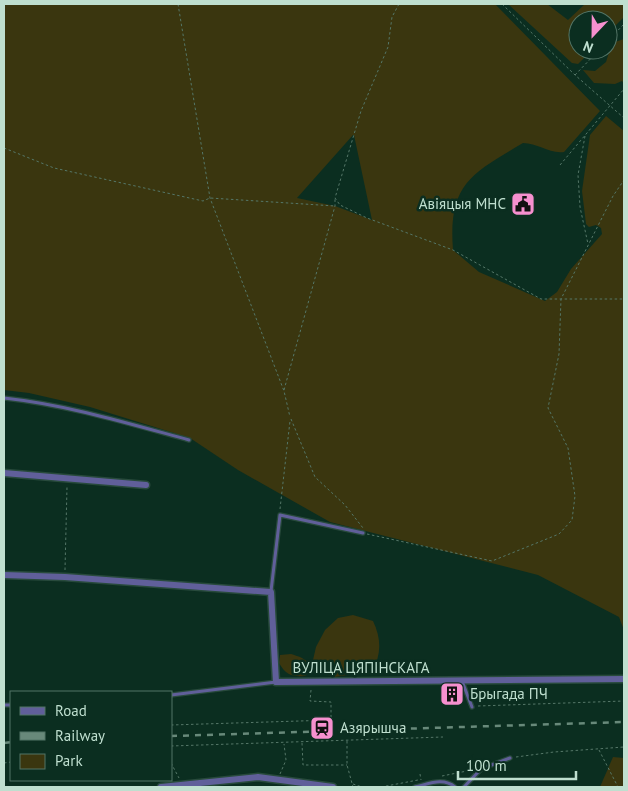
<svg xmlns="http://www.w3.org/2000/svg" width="628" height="791" font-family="'PT Sans',sans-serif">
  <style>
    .green { fill: #3a360f; fill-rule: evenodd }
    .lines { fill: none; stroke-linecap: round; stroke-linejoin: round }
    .service-casing { stroke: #284a3c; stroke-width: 5.5 }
    .minor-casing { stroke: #284a3c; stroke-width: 9 }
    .path { stroke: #557768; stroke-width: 1; stroke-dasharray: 2.5 2.5; stroke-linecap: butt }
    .service { stroke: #605f9a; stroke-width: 3 }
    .minor { stroke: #605f9a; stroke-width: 6 }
    .rail { stroke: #68897a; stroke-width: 2.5; stroke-dasharray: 6 6; stroke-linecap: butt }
    .labels { text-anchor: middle; stroke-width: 5; stroke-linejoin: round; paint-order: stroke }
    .poi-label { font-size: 15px; fill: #bfdfcf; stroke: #0b2e20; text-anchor: start }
    .street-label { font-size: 15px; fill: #bfdfcf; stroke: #0b2e20 }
  </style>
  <rect width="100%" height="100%" fill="#0b2e20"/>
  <!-- green -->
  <g class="green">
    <path d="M 4,4 L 495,4 L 600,111 L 564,152 C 549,154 538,143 523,143 C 471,174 448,184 453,250 L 479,272 L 545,301 L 557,292 L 571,269 L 602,234 L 601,228 L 596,225 L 589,227 L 586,224 L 582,191 L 590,135 L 606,116 L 624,131 L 624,630 L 619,617 L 538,575 L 330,522 L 238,470 L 190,438 L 90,407 L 29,393 L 4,390 ZM 353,135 L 354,135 L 372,220 L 335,206 L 297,198 Z"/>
    <polygon points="508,4 547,4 568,20 585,4 624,4 624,17 608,33 608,20 578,20 578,50 592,50 578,64 572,63"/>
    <polygon points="624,39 624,84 622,81 615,84 594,83 583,70 595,71 606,62 612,43"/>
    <path d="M 353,615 L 373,621 C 381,638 382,654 372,671 L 335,677 L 317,672 L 313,660 L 316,647 L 325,630 L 338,618 Z"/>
    <path d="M 291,654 C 300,657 310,659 310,671 L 305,676 C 292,677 286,675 279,663 L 280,655 Z"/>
    <polygon points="613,757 624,758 624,787 600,787"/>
  </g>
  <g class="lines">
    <!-- service casing -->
    <g class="service-casing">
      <g id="service">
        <path d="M 4,398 C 68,405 127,423 189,440"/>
        <polyline points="271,591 280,515 363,533"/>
        <polyline points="462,681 472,707"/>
        <polyline points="171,695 276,682"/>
        <polyline points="4,705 11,705"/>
        <path d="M 415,787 C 429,784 443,777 455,787"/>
        <polyline points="464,787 481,769 510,758"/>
      </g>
    </g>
    <!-- minor casing -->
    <g class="minor-casing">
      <g id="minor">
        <polyline points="4,473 146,485"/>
        <polyline points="4,575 65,577 271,592 276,682 624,679"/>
        <polyline points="161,787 258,777 333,787"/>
      </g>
    </g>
    <!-- path -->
    <g class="path">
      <polyline points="178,4 210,198 284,391 290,417"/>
      <polyline points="399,4 392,17 388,47 361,111 335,198 340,205 367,218 453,250 541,299 624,299"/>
      <polyline points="502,4 575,75 624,118"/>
      <polyline points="608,41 624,24"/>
      <polyline points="575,75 599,50"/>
      <polyline points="585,136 578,175 580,207 588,244"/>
      <polyline points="4,148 54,168 203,201 210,198 335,206"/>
      <polyline points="560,165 624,89"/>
      <polyline points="284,390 335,206 335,198"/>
      <polyline points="291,419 315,477 345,505 363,528"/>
      <polyline points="280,509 290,421"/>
      <polyline points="367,534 492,561 559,534 572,520 575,496 568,448 548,408 559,354 561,299 613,196 624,180"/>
      <polyline points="65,570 67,487"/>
      <polyline points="311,690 310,701 331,702 331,740"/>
      <polyline points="478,706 624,701"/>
      <polyline points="171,725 332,720"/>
      <polyline points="347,741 347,765 353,787"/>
      <polyline points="302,743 303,765 347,765"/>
      <polyline points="171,746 443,737"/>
      <polyline points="599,750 618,787"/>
      <polyline points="516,757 554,752 624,747"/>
      <polyline points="4,763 11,762"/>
      <polyline points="171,763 179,778"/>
      <polyline points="280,774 286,760 284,744"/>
      <polyline points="420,774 421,780"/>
      <polyline points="442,776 472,770"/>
      <polyline points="353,784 362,787"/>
      <polyline points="381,787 418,780"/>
    </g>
    <!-- service -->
    <use href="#service" class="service"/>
    <!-- minor -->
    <use href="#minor" class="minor"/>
    <!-- rail -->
    <g class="rail">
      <polyline points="171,736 624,722"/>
      <polyline points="4,743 11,742"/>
    </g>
  </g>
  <!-- icons -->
  <defs>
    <g id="civic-square" transform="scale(1.25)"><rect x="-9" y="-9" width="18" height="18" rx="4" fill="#f690cf" stroke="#0b2e20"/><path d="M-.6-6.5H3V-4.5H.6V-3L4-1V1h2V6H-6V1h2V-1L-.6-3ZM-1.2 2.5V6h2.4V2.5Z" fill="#111"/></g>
    <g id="building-square" transform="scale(1.25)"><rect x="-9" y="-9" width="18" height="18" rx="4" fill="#f690cf" stroke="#0b2e20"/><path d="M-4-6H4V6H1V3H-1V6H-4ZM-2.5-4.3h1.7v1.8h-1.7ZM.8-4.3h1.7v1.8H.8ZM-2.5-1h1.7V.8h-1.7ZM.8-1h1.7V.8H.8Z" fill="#111"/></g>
    <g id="station-square" transform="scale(1.25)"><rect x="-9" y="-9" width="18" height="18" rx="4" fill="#f690cf" stroke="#0b2e20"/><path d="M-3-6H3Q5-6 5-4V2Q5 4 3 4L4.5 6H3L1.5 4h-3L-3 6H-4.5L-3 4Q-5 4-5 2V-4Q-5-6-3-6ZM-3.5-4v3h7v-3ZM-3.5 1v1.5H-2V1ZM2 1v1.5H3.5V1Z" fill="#111"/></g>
  </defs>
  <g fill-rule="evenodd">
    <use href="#civic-square" x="523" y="204"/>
    <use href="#building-square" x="452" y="694"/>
    <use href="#station-square" x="322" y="728"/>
  </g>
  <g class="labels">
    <!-- poi labels -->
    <g class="poi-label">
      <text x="506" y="209" text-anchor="end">Авіяцыя МНС</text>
      <text x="470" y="699">Брыгада ПЧ</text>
      <text x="340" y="733">Азярышча</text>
    </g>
    <!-- street labels -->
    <g class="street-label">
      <text x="361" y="673">ВУЛІЦА ЦЯПІНСКАГА</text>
    </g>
  </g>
  <!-- border -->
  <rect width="628" height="791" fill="none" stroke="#bfdfcf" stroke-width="10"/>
  <!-- legend -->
  <rect x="10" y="691" width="162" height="90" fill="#0b2e20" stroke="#537566"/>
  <rect x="20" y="707" width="25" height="8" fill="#605f9a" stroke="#537566"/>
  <text x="55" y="716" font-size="15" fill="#bfdfcf">Road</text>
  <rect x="20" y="732" width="25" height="8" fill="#68897a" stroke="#537566"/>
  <text x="55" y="741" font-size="15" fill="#bfdfcf">Railway</text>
  <rect x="20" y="754" width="25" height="15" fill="#3a360f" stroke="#537566"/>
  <text x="55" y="766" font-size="15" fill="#bfdfcf">Park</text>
  <!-- north arrow -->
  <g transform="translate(593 35) rotate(202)"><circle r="24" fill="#0b2e20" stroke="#537566"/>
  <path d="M0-4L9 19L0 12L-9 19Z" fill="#f690cf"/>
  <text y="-8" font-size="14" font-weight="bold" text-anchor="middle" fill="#bfdfcf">N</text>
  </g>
  <!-- scale -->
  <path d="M458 771v8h118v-8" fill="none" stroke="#bfdfcf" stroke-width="2.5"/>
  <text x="466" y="771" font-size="15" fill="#bfdfcf" stroke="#0b2e20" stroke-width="4" paint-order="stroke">100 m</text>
</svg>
